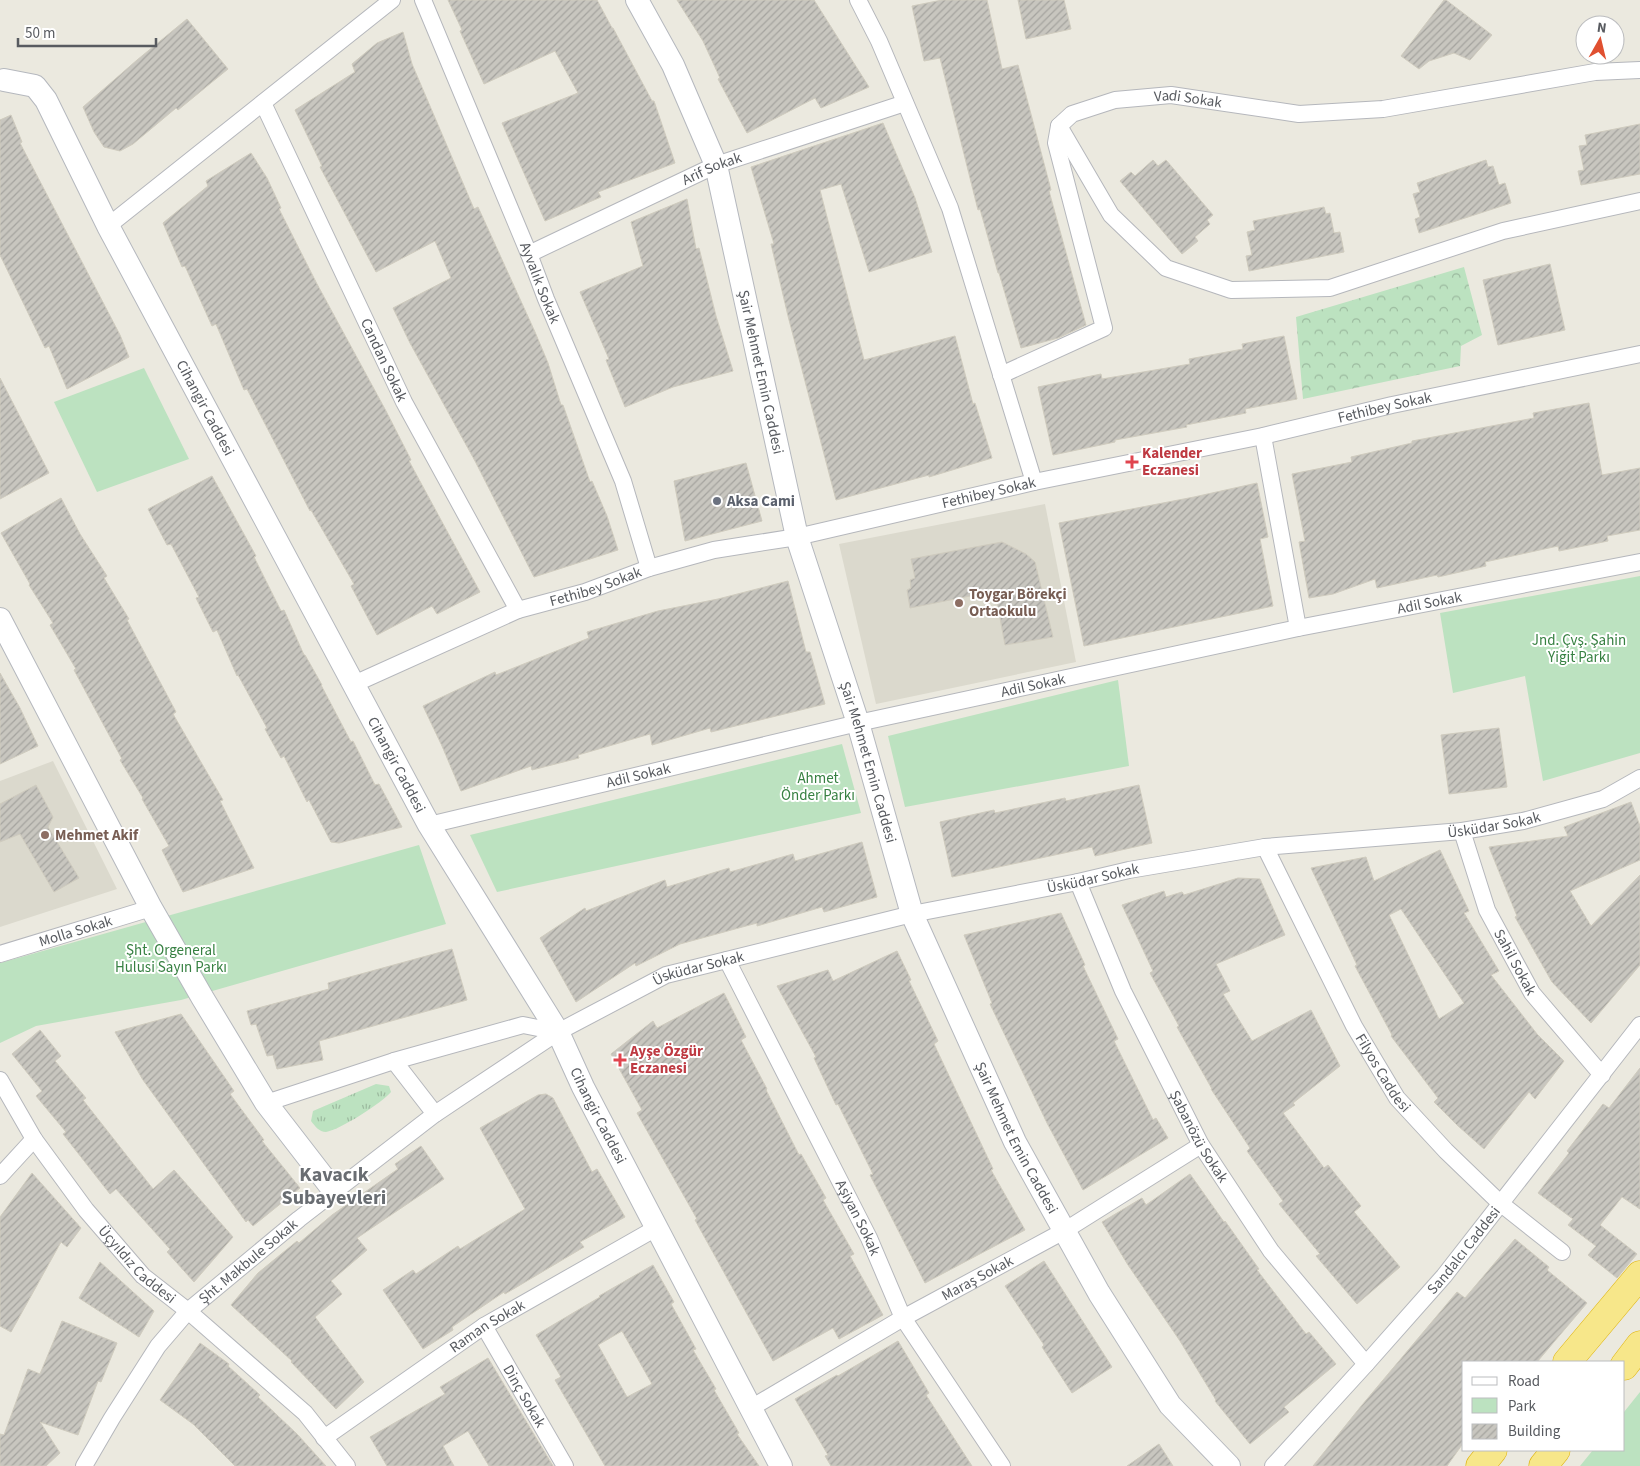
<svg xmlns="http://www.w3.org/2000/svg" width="1640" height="1466" font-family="'Source Sans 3',sans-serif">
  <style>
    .education { fill: #dbd9cd }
    .grass { fill: url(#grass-tufts) }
    .forest { fill: url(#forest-crowns) }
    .green { fill: #bce2c0 }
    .building { fill: url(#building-hatch); stroke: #cfcbbe; fill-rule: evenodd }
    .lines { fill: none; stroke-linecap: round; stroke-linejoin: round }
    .street-casing { stroke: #b5b7bc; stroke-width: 18 }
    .secondary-casing { stroke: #b5b8be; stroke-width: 24 }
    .highway-casing { stroke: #dfb30b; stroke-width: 29 }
    .street { stroke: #fff; stroke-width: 16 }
    .secondary { stroke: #fff; stroke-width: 22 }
    .highway { stroke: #f7e78a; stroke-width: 28 }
    .health-dot { fill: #e0444e; stroke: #fff; stroke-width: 2 }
    .worship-dot { fill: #6b7280; stroke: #fff; stroke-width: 2 }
    .education-dot { fill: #8d6e63; stroke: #fff; stroke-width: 2 }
    .labels { text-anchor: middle; stroke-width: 4; stroke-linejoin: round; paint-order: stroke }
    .street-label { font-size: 15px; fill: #585b60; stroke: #fff }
    .health-label { font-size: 15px; font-weight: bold; fill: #be3a42; stroke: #fff; text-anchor: start }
    .worship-label { font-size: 15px; font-weight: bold; fill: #5b616d; stroke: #fff; text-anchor: start }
    .education-label { font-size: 15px; font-weight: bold; fill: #785e54; stroke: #fff; text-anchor: start }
    .park-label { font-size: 15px; fill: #378042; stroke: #fff }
    .district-label { font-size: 20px; font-weight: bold; fill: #696d72; stroke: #fff }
  </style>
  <defs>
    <pattern id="grass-tufts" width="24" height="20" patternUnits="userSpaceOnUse" patternTransform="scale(1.25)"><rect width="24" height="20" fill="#bce2c0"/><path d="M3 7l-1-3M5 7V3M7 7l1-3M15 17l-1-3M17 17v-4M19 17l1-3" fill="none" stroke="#9cba9f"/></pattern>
    <pattern id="forest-crowns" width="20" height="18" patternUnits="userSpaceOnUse" patternTransform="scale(1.25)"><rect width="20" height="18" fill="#bce2c0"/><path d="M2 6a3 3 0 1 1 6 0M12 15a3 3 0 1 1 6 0" fill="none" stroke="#9cba9f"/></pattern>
    <pattern id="building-hatch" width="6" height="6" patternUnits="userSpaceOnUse" patternTransform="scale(1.25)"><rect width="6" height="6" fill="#c8c6bf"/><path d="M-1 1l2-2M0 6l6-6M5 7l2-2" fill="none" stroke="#a5a49f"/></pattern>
  </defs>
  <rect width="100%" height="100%" fill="#ebe9df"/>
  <!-- education -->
  <g class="education">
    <polygon points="1045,504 1076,662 876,704 839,544"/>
    <polygon points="53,761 117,889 0,927 0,781"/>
  </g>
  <!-- grass -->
  <path class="grass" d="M 376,1084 L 389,1086 L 391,1092 C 383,1102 340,1130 326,1132 C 319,1132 315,1126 311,1121 L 313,1111 Z"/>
  <!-- forest -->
  <polygon class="forest" points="1464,267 1482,335 1461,346 1460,366 1303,399 1296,317"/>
  <!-- green -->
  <g class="green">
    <polygon points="144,368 189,459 97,492 54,402"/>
    <polygon points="1640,576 1640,753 1543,781 1525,676 1453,693 1440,613"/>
    <polygon points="1118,680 1129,766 905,807 888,736"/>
    <polygon points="842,744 861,813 497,892 470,835"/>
    <polygon points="419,845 446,924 181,1000 36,1026 0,1043 0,963"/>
    <polygon points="1640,1392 1640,1466 1580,1466 1593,1450 1624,1450 1624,1412"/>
  </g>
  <!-- building -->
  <g class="building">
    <polygon points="448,0 597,0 612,28 613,28 652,101 654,101 675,163 598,192 601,197 545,221 502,123 578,93 555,51 484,84 460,31 462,30"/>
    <polygon points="677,0 814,0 869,87 821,108 815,98 747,133 718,79 720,78 703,41"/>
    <polygon points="942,0 987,0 1002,69 1018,65 1051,190 1049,191 1086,325 1058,338 1021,348 999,273 998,273 980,209 978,210 940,58 924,61 912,6"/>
    <polygon points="1018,0 1064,0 1071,29 1026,39"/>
    <polygon points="1444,0 1446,0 1492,35 1470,60 1454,53 1429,61 1419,69 1401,56"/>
    <polygon points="187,19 228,69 178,110 176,108 133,144 120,151 104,147 94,132 83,107 137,60"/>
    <polygon points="403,32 412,64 474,209 478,207 535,332 548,363 561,405 563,405 590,482 592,481 607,516 618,550 534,577 475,461 410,343 393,308 451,278 435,241 376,272 320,167 322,166 295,110 355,72 352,64 377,43"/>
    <polygon points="11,115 22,142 20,143 120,335 129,357 67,389 49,346 45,348 0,255 0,120"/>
    <polygon points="883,123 915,198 932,252 869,272 841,184 820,190 864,360 955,336 973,404 975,403 992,458 929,477 929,475 836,500 788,316 771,244 774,244 751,167"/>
    <polygon points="1640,124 1640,174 1581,185 1578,171 1584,170 1579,146 1587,145 1585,135"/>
    <polygon points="251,153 267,178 281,208 279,209 317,284 386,411 411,460 409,461 480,592 437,614 432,606 377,635 351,586 354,584 311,510 310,511 247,389 244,390 216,324 212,326 185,266 182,267 163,223 208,186 206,181"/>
    <polygon points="1153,160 1158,166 1166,160 1213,215 1207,220 1210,224 1195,237 1198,241 1182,254 1120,181 1131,172 1135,176"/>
    <polygon points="1486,160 1488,167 1493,166 1499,185 1505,183 1511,203 1419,233 1415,219 1420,217 1413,194 1420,192 1417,183"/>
    <polygon points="687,199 696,249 699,248 716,316 733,371 673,387 625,407 606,360 609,359 580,292 643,266 631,222"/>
    <polygon points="1324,207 1326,214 1330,213 1334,233 1340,232 1344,252 1249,271 1246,256 1252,255 1247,232 1255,230 1253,221"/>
    <polygon points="1550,264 1565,330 1498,345 1483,280"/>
    <polygon points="1284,336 1297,399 1245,409 1246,413 1186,425 1187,427 1115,440 1115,442 1053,455 1038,387 1101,374 1102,379 1190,364 1189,359 1243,349 1242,344"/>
    <polygon points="0,378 49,473 0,499"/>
    <polygon points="1589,403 1602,475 1640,468 1640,530 1607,536 1608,541 1559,551 1558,546 1485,562 1486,566 1438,577 1437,575 1377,588 1375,579 1333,594 1309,598 1299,542 1305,541 1292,474 1352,462 1351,457 1412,443 1412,441 1534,418 1533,413"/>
    <polygon points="746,463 762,521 685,541 674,481"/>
    <polygon points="212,476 256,556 254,557 281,611 284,610 304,655 305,655 322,685 321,685 351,742 353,741 375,785 379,784 402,827 339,843 331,842 309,800 307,802 284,756 281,758 265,729 267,728 238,675 237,676 217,630 213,632 196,598 199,597 171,544 167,545 148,509"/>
    <polygon points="1257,483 1268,537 1260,539 1273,606 1084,646 1059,523 1194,497"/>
    <polygon points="61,498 80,534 107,576 104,578 129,619 127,620 176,712 173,714 223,800 220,801 254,868 183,892 162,850 169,846 142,799 143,798 120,760 122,759 74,670 76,669 50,625 53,623 29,585 30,584 1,533"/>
    <polygon points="1002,542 1026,554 1035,562 1053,637 1005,645 995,591 910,608 907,590 911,588 910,580 915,578 911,559"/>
    <polygon points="788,581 806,652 810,652 825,704 711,732 710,728 652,745 650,734 578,755 579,758 532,770 531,766 461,791 442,746 423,706 495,672 496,675 589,638 587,632 658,611 718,599"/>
    <polygon points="0,673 20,708 38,746 0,764"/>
    <polygon points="1499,728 1507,787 1449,794 1441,735"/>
    <polygon points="36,785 53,817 48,827 79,878 54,892 20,834 0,842 0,804"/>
    <polygon points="1139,785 1152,843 1095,856 1092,847 952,877 940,822 994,810 995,813 1065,798 1066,801"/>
    <polygon points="1631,802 1640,826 1640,860 1570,891 1591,926 1640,875 1640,965 1591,1023 1552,982 1515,917 1517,916 1489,847 1568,836 1564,827"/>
    <polygon points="862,842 877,897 824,912 822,907 757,926 757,923 680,944 636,966 635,963 576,1002 540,938 585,908 586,911 665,880 667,887 729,868 730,872 793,854 795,861"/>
    <path d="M 1440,850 L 1469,911 L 1464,913 L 1499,971 L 1491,975 L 1537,1034 L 1564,1061 L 1535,1099 L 1529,1092 L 1484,1149 L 1457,1125 L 1434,1102 L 1438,1098 L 1391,1036 L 1392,1035 L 1355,966 L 1357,965 L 1311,868 L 1366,857 L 1374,881 ZM 1401,909 L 1464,1003 L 1439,1019 L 1389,915 Z"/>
    <polygon points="1238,878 1260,879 1285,935 1216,964 1230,991 1223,994 1252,1041 1311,1010 1340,1066 1293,1103 1295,1105 1283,1113 1324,1168 1328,1165 1361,1206 1354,1212 1400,1267 1357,1304 1316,1256 1320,1254 1279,1204 1283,1201 1247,1151 1250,1148 1211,1089 1212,1089 1177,1027 1179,1026 1150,973 1153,971 1122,905 1164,891 1166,897 1182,892 1184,895"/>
    <polygon points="1061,913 1085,965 1083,966 1118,1039 1114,1041 1153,1120 1156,1118 1168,1138 1083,1190 1047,1123 990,1004 992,1003 964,935"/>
    <polygon points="452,949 467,1000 319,1041 323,1060 277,1069 273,1055 267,1056 256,1024 251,1025 247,1011 329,989 328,983"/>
    <polygon points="897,951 911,980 909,981 938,1041 934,1044 993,1169 991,1170 1025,1230 925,1283 870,1175 873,1174 838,1104 836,1105 814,1058 816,1057 777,986 828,970 833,981"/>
    <polygon points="724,993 746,1037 741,1040 767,1089 766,1090 799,1155 801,1154 826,1198 823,1200 854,1254 850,1256 883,1315 839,1339 833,1328 773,1361 695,1220 697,1219 637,1113 642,1110 611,1054 653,1021 657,1028"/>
    <polygon points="181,1014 234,1091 230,1094 264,1140 262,1141 300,1188 253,1226 248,1220 246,1222 143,1080 115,1032"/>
    <polygon points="40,1030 61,1056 55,1061 86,1098 83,1100 153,1189 174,1170 233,1237 194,1282 167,1252 170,1249 116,1189 110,1194 63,1134 66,1132 36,1096 42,1091 12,1054"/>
    <polygon points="1640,1068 1640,1209 1622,1197 1600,1225 1637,1254 1617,1278 1588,1255 1596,1246 1568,1225 1573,1219 1538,1193 1569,1153 1567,1151 1603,1104 1609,1108"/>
    <polygon points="546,1094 553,1098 592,1172 597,1169 625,1217 580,1242 584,1247 505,1294 504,1292 452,1327 453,1330 423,1349 383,1290 413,1270 416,1274 458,1246 460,1249 525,1209 480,1128 538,1095"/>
    <polygon points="421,1146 444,1179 357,1238 367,1250 331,1281 342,1294 315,1317 364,1382 336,1409 291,1362 292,1361 231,1305 258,1273 297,1241 299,1243 332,1215 398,1169 395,1164"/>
    <polygon points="32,1173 81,1228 67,1247 61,1242 11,1332 0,1326 0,1217"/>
    <polygon points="1190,1174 1224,1222 1225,1221 1259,1269 1257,1270 1306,1334 1309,1332 1336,1364 1284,1407 1289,1412 1250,1444 1215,1401 1216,1400 1180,1341 1128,1265 1102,1222 1142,1198 1146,1205"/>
    <polygon points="1515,1239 1549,1267 1547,1270 1587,1303 1537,1362 1464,1362 1464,1442 1447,1466 1313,1466 1362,1405 1457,1292 1465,1298"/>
    <polygon points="1044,1261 1112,1367 1072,1393 1042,1347 1044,1345 1005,1286"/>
    <polygon points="100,1262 154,1311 139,1337 79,1298"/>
    <path d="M 653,1265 L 674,1302 L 671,1304 L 696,1349 L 693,1350 L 716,1389 L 714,1390 L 739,1433 L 737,1434 L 759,1466 L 605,1466 L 555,1380 L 561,1377 L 536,1335 L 600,1297 L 599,1296 ZM 622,1331 L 652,1384 L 627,1397 L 598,1345 Z"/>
    <polygon points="62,1321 117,1343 101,1382 98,1381 78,1435 40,1422 60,1453 46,1466 0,1466 0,1434 4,1435 28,1369 40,1374"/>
    <polygon points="898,1341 929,1393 926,1395 972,1466 831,1466 825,1456 828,1455 795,1399 837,1375 838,1376"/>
    <polygon points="200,1343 229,1364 228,1366 260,1395 258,1397 297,1434 326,1466 235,1466 193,1424 160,1400"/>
    <polygon points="488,1358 553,1466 489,1466 468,1431 443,1446 454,1466 387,1466 370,1437 445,1394 440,1387"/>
    <polygon points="1159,1444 1173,1466 1127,1466"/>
  </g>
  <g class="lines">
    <!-- street casing -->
    <g class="street-casing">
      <g id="street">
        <path id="s1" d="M 423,0 L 529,254 L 546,299 L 623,481 L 649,568"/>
        <polyline points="858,0 879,41 950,208 1034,482"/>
        <path id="s2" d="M 263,103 L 404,402 L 518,610"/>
        <polyline points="1059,126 1111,215 1166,268 1231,290 1330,288 1503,231 1640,201"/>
        <polyline points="108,226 392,0"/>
        <path id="s3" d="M 529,254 L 716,165 L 905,103"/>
        <path id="s4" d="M 1001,375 L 1104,328 L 1056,143 L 1059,126 L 1072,114 L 1115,100 L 1171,95 L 1299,114 L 1383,109 L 1595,72 L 1640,70"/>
        <polyline points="1263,436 1298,628"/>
        <path id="s5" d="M 354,684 L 518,610 L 585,592 L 649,568 L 714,550 L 797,537 L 1034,482 L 1263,436 L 1392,405 L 1640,354"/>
        <path id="s6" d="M 429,825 L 858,723 L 1298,628 L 1640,562"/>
        <path id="s7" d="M 1462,831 L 1487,910 L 1532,993 L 1602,1075"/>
        <path id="s8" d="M 1265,847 L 1354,1026 L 1397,1098 L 1446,1151 L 1500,1203 L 1562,1252"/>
        <path id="s9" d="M 1078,882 L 1123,991 L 1201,1145 L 1271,1251 L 1366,1364"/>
        <path id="s10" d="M 0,954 L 151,908"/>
        <path id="s11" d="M 727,960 L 869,1238 L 903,1318 L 1002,1466"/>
        <polyline points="394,1061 435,1114"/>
        <path id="s12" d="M 0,1080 L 34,1139 L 86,1210 L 143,1276 L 188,1311 L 305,1413 L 347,1466"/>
        <polyline points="266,1103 394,1061 523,1025 558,1032"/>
        <polyline points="0,1176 34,1139"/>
        <path id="s13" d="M 484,1326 L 565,1466"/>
        <path id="s14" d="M 751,1408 L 903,1318 L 1064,1231 L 1201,1145"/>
        <path id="s15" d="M 324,1438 L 484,1326 L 658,1227"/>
        <path id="s16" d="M 84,1466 L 112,1418 L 158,1346 L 188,1311 L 299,1219 L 435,1114 L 558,1032 L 666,975 L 912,914 L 1078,882 L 1129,870 L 1265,847 L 1462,831 L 1523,821 L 1603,799 L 1640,778"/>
        <path id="s17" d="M 1273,1466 L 1366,1364 L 1444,1276 L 1640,1025"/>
      </g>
    </g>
    <!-- secondary casing -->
    <g class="secondary-casing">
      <g id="secondary">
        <path id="s18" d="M 637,0 L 673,65 L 716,165 L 797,537 L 858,723 L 912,914 L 1015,1142 L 1099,1293 L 1170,1405 L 1229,1466"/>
        <path id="s19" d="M 4,80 L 35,86 L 46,100 L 108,226 L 429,825 L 558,1032 L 583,1087 L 781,1466"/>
        <polyline points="0,619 151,908 202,997 266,1103 334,1191"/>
      </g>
    </g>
    <!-- highway casing -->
    <g class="highway-casing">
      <g id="highway">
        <polyline points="1567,1362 1640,1275"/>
        <polyline points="1624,1366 1640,1345"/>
        <polyline points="1480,1466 1493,1450"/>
        <polyline points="1543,1466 1556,1450"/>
      </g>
    </g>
    <!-- street -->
    <use href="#street" class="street"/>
    <!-- secondary -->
    <use href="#secondary" class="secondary"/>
    <!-- highway -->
    <use href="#highway" class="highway"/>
  </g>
  <!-- markers -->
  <g class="health-dot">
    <path d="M1129.5 454.5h5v5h5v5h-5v5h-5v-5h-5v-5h5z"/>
    <path d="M617.5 1052.5h5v5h5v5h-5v5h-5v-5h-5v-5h5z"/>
  </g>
  <circle class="worship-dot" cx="717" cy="501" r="5"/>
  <g class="education-dot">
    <circle cx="959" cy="603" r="5"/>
    <circle cx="45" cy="835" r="5"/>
  </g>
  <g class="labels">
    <!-- street labels -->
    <g class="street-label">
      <text dy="5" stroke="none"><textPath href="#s4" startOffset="458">Vadi Sokak</textPath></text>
      <text dy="5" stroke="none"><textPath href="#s3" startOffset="202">Arif Sokak</textPath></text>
      <text dy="5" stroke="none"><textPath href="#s1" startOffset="306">Ayvalık Sokak</textPath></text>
      <text dy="5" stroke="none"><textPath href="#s2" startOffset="284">Candan Sokak</textPath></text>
      <text dy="5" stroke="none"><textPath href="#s18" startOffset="395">Şair Mehmet Emin Caddesi</textPath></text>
      <text dy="5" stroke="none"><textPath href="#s19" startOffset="396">Cihangir Caddesi</textPath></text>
      <text dy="5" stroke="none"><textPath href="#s5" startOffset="1071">Fethibey Sokak</textPath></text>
      <text dy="5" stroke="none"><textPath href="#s5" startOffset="666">Fethibey Sokak</textPath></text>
      <text dy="5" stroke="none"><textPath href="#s5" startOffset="261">Fethibey Sokak</textPath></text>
      <text dy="5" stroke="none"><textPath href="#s6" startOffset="1025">Adil Sokak</textPath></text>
      <text dy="5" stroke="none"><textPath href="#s6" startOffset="620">Adil Sokak</textPath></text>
      <text dy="5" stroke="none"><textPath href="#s18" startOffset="800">Şair Mehmet Emin Caddesi</textPath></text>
      <text dy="5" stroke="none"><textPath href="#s19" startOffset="801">Cihangir Caddesi</textPath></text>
      <text dy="5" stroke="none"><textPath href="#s6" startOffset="215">Adil Sokak</textPath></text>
      <text dy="5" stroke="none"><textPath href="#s16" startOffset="1616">Üsküdar Sokak</textPath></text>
      <text dy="5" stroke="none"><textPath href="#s16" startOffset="1211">Üsküdar Sokak</textPath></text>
      <text dy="5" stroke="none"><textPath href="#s10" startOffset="79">Molla Sokak</textPath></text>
      <text dy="5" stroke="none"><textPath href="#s7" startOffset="142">Sahil Sokak</textPath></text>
      <text dy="5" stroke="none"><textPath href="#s16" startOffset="806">Üsküdar Sokak</textPath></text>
      <text dy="5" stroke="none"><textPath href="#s8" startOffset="255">Filyos Caddesi</textPath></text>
      <text dy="5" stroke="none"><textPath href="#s19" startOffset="1206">Cihangir Caddesi</textPath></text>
      <text dy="5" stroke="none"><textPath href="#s9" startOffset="282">Şabanözü Sokak</textPath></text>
      <text dy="5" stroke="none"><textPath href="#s18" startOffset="1205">Şair Mehmet Emin Caddesi</textPath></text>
      <text dy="5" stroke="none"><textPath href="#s11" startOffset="289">Aşiyan Sokak</textPath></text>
      <text dy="5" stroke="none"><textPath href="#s17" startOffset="288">Sandalcı Caddesi</textPath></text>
      <text dy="5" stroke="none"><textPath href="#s16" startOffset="265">Şht. Makbule Sokak</textPath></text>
      <text dy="5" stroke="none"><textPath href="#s12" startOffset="231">Üçyıldız Caddesi</textPath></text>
      <text dy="5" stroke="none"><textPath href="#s14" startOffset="261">Maraş Sokak</textPath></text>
      <text dy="5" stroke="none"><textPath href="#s15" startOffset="198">Raman Sokak</textPath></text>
      <text dy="5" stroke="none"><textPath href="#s13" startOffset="81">Dinç Sokak</textPath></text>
    </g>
    <!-- health labels -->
    <g class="health-label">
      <text x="1142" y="458">Kalender<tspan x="1142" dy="17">Eczanesi</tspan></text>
      <text x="630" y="1056">Ayşe Özgür<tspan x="630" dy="17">Eczanesi</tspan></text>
    </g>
    <!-- worship labels -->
    <g class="worship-label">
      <text x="727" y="506">Aksa Cami</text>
    </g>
    <!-- education labels -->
    <g class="education-label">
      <text x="969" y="599">Toygar Börekçi<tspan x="969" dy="17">Ortaokulu</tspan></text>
      <text x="55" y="840">Mehmet Akif</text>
    </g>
    <!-- park labels -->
    <g class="park-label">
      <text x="1579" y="645">Jnd. Çvş. Şahin<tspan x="1579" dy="17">Yiğit Parkı</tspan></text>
      <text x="818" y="783">Ahmet<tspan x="818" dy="17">Önder Parkı</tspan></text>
      <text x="171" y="955">Şht. Orgeneral<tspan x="171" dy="17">Hulusi Sayın Parkı</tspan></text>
    </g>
    <!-- district labels -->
    <g class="district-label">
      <text x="334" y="1181">Kavacık<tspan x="334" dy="23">Subayevleri</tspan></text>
    </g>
  </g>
  <!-- legend -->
  <rect x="1462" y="1361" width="162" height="90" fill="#ffffff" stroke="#bcbdbf"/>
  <rect x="1472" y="1377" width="25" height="8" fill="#ffffff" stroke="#bcbdbf"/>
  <text x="1508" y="1386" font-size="15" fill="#585b60">Road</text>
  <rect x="1472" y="1398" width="25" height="15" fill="#bce2c0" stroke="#bcbdbf"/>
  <text x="1508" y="1411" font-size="15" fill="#585b60">Park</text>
  <rect x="1472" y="1424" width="25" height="15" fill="url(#building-hatch)" stroke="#bcbdbf"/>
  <text x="1508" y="1436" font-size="15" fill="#585b60">Building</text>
  <!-- north arrow -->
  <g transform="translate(1600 40) rotate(8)"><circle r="24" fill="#ffffff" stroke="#bcbdbf"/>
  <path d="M0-4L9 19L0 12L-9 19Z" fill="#e05030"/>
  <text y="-8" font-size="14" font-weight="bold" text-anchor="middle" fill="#585b60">N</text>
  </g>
  <!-- scale -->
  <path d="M18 38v8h138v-8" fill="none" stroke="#585b60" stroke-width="2.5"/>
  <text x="25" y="38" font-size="15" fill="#585b60" stroke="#ffffff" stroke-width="4" paint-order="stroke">50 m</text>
</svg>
